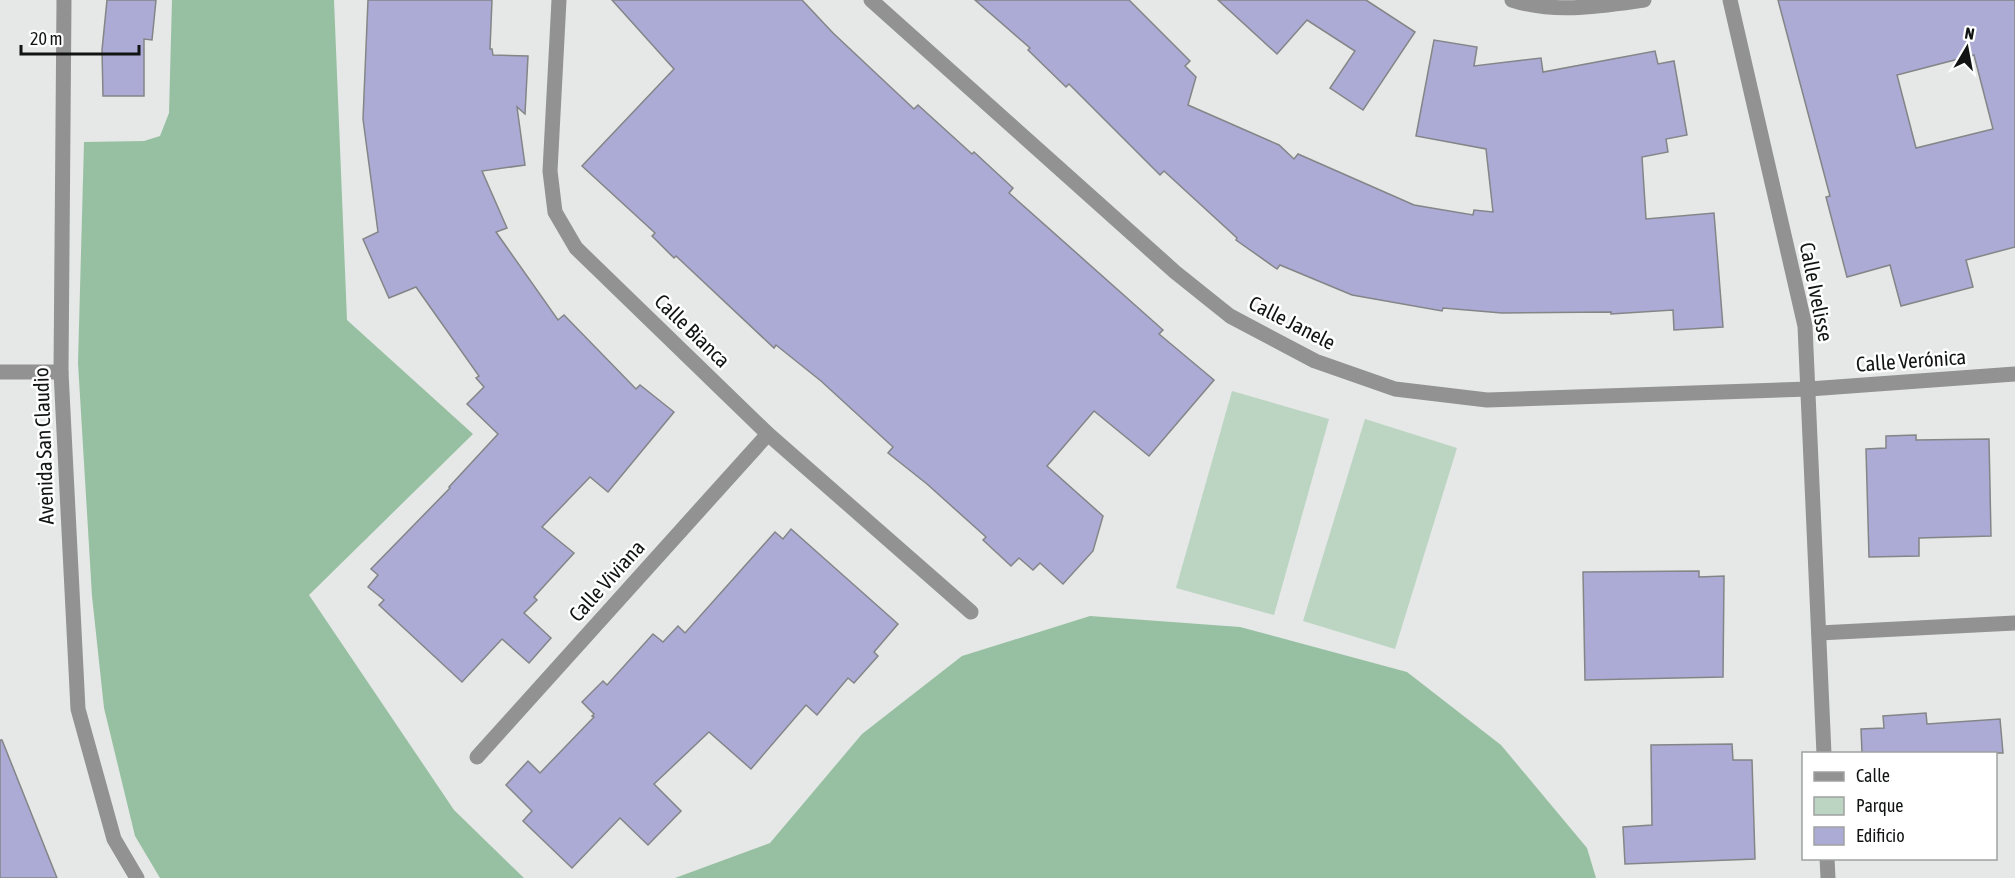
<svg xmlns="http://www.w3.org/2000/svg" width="2015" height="878" font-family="'Asap Condensed',sans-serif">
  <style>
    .green { fill: #bcd4c2 }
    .forest { fill: #97c0a2 }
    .building { fill: #ababd6; stroke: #848587; stroke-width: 1.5; fill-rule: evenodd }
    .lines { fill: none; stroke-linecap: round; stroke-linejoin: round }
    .minor { stroke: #919291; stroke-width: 15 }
    .labels { text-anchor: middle; stroke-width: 5; stroke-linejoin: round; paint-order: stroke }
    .street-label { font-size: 21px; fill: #121313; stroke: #fff }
  </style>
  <rect width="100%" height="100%" fill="#e5e8e6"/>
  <!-- green -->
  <g class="green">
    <polygon points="1232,391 1329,419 1274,615 1176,588"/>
    <polygon points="1365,419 1457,448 1395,649 1303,621"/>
  </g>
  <!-- forest -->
  <g class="forest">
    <polygon points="172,0 334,0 347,320 473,434 309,595 454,810 524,878 160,878 135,836 104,708 92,596 78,363 84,142 144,141 160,136 169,113"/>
    <polygon points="1090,616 1240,627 1407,672 1501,745 1587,848 1596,878 675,878 770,843 862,734 962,656"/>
  </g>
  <!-- building -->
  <g class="building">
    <polygon points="107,0 156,0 152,40 144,39 144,96 103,96 102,50"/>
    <polygon points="368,0 492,0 490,49 492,49 493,55 528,56 525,114 517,107 525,165 482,171 507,228 496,232 558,320 564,315 636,389 640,385 674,412 608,492 590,477 542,527 574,553 534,597 537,600 524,613 551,638 529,663 502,639 462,682 379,605 384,600 368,587 378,575 371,569 450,488 449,487 498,434 467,404 484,387 476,378 479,376 416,287 389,298 363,239 378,232 363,119"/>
    <polygon points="612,0 802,0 833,33 914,109 918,105 972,154 974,152 1013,188 1009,193 1163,330 1159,334 1214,380 1149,456 1094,411 1047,466 1103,516 1093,551 1063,584 1040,563 1033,570 1019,558 1011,566 983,540 986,537 927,484 888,453 893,447 821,381 776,345 774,348 676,256 674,258 652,236 655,233 582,166 674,69"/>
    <polygon points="975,0 1129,0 1190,61 1185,66 1196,77 1188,105 1279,145 1294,159 1298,154 1414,205 1473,215 1474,210 1493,212 1486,149 1416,136 1434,40 1477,47 1474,66 1541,58 1543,72 1655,51 1658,64 1674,61 1687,135 1666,139 1668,152 1642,157 1646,219 1714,213 1723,327 1674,330 1673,310 1611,314 1611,312 1502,313 1443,308 1442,311 1352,295 1280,265 1277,269 1236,240 1237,238 1164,171 1160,175 1069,84 1066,87 1028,50 1030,48"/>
    <polygon points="1218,0 1366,0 1415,32 1363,110 1330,88 1355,51 1307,20 1277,54"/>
    <path d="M 1778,0 L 2015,0 L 2015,247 L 1966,260 L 1973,287 L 1901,306 L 1890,265 L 1847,277 L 1826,197 L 1830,196 ZM 1974,55 L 1993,129 L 1916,148 L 1897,75 Z"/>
    <polygon points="1916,435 1916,440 1989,439 1991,536 1919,538 1919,556 1869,557 1866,449 1886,448 1886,436"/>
    <polygon points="791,529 898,624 874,652 878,656 854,683 848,678 817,715 806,705 751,769 709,732 654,784 681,811 648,845 620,818 572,868 523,821 532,811 506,785 528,761 540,773 594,717 592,716 594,714 582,702 603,681 607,685 653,634 663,642 678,626 685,633 775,532 783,539"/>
    <polygon points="1699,571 1699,577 1724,576 1723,677 1585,680 1583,572"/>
    <polygon points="1926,713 1927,724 2000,719 2003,753 1862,753 1861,729 1884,728 1883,716"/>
    <polygon points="0,740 2,740 57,878 0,878"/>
    <polygon points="1732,744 1733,760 1752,760 1755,859 1625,864 1623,827 1652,825 1651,745"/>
  </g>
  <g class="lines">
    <!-- minor -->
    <g class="minor">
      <polyline points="64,0 61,372 78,709 114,839 137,878"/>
      <polyline points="559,0 550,171 555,212 576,248 768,434 971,612"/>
      <polyline points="871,0 1175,272 1230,316 1315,361 1395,389 1487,400 1809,389 2015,374"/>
      <path d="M 1512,0 C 1555,14 1601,6 1644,0"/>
      <polyline points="1730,0 1805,326 1824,754"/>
      <polyline points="0,372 61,372"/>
      <polyline points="1819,633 2015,623"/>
      <polyline points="477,757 768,434"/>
      <polyline points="1827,858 1828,878"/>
    </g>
  </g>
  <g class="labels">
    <!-- street labels -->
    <g class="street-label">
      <text transform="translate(1816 292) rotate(79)" y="7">Calle Ivelisse</text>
      <text transform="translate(1292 323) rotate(27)" y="7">Calle Janele</text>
      <text transform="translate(692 331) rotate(44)" y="7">Calle Bianca</text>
      <text transform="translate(1911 361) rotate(-4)" y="7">Calle Verónica</text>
      <text transform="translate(44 446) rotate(-92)" y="7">Avenida San Claudio</text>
      <text transform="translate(607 581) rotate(-48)" y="7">Calle Viviana</text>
    </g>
  </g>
  <!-- legend -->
  <rect x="1802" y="752" width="195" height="108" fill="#ffffff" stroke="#a0a1a1" stroke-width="1.5"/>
  <rect x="1814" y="772" width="30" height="9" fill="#919291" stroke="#a0a1a1" stroke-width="1.5"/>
  <text x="1856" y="782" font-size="18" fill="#121313">Calle</text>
  <rect x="1814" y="797" width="30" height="18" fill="#bcd4c2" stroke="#a0a1a1" stroke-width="1.5"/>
  <text x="1856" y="812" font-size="18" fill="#121313">Parque</text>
  <rect x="1814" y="827" width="30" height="18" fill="#ababd6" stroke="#a0a1a1" stroke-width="1.5"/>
  <text x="1856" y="842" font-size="18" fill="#121313">Edificio</text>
  <!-- north arrow -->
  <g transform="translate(1967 48) rotate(10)" stroke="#ffffff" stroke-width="4.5" paint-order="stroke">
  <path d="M0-4.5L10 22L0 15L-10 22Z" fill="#121313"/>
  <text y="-9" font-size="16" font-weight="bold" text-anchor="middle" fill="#121313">N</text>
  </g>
  <!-- scale -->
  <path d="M21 45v9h118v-9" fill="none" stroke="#121313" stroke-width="3"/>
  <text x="30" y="45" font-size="18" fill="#121313" stroke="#ffffff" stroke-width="4.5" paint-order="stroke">20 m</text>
</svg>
